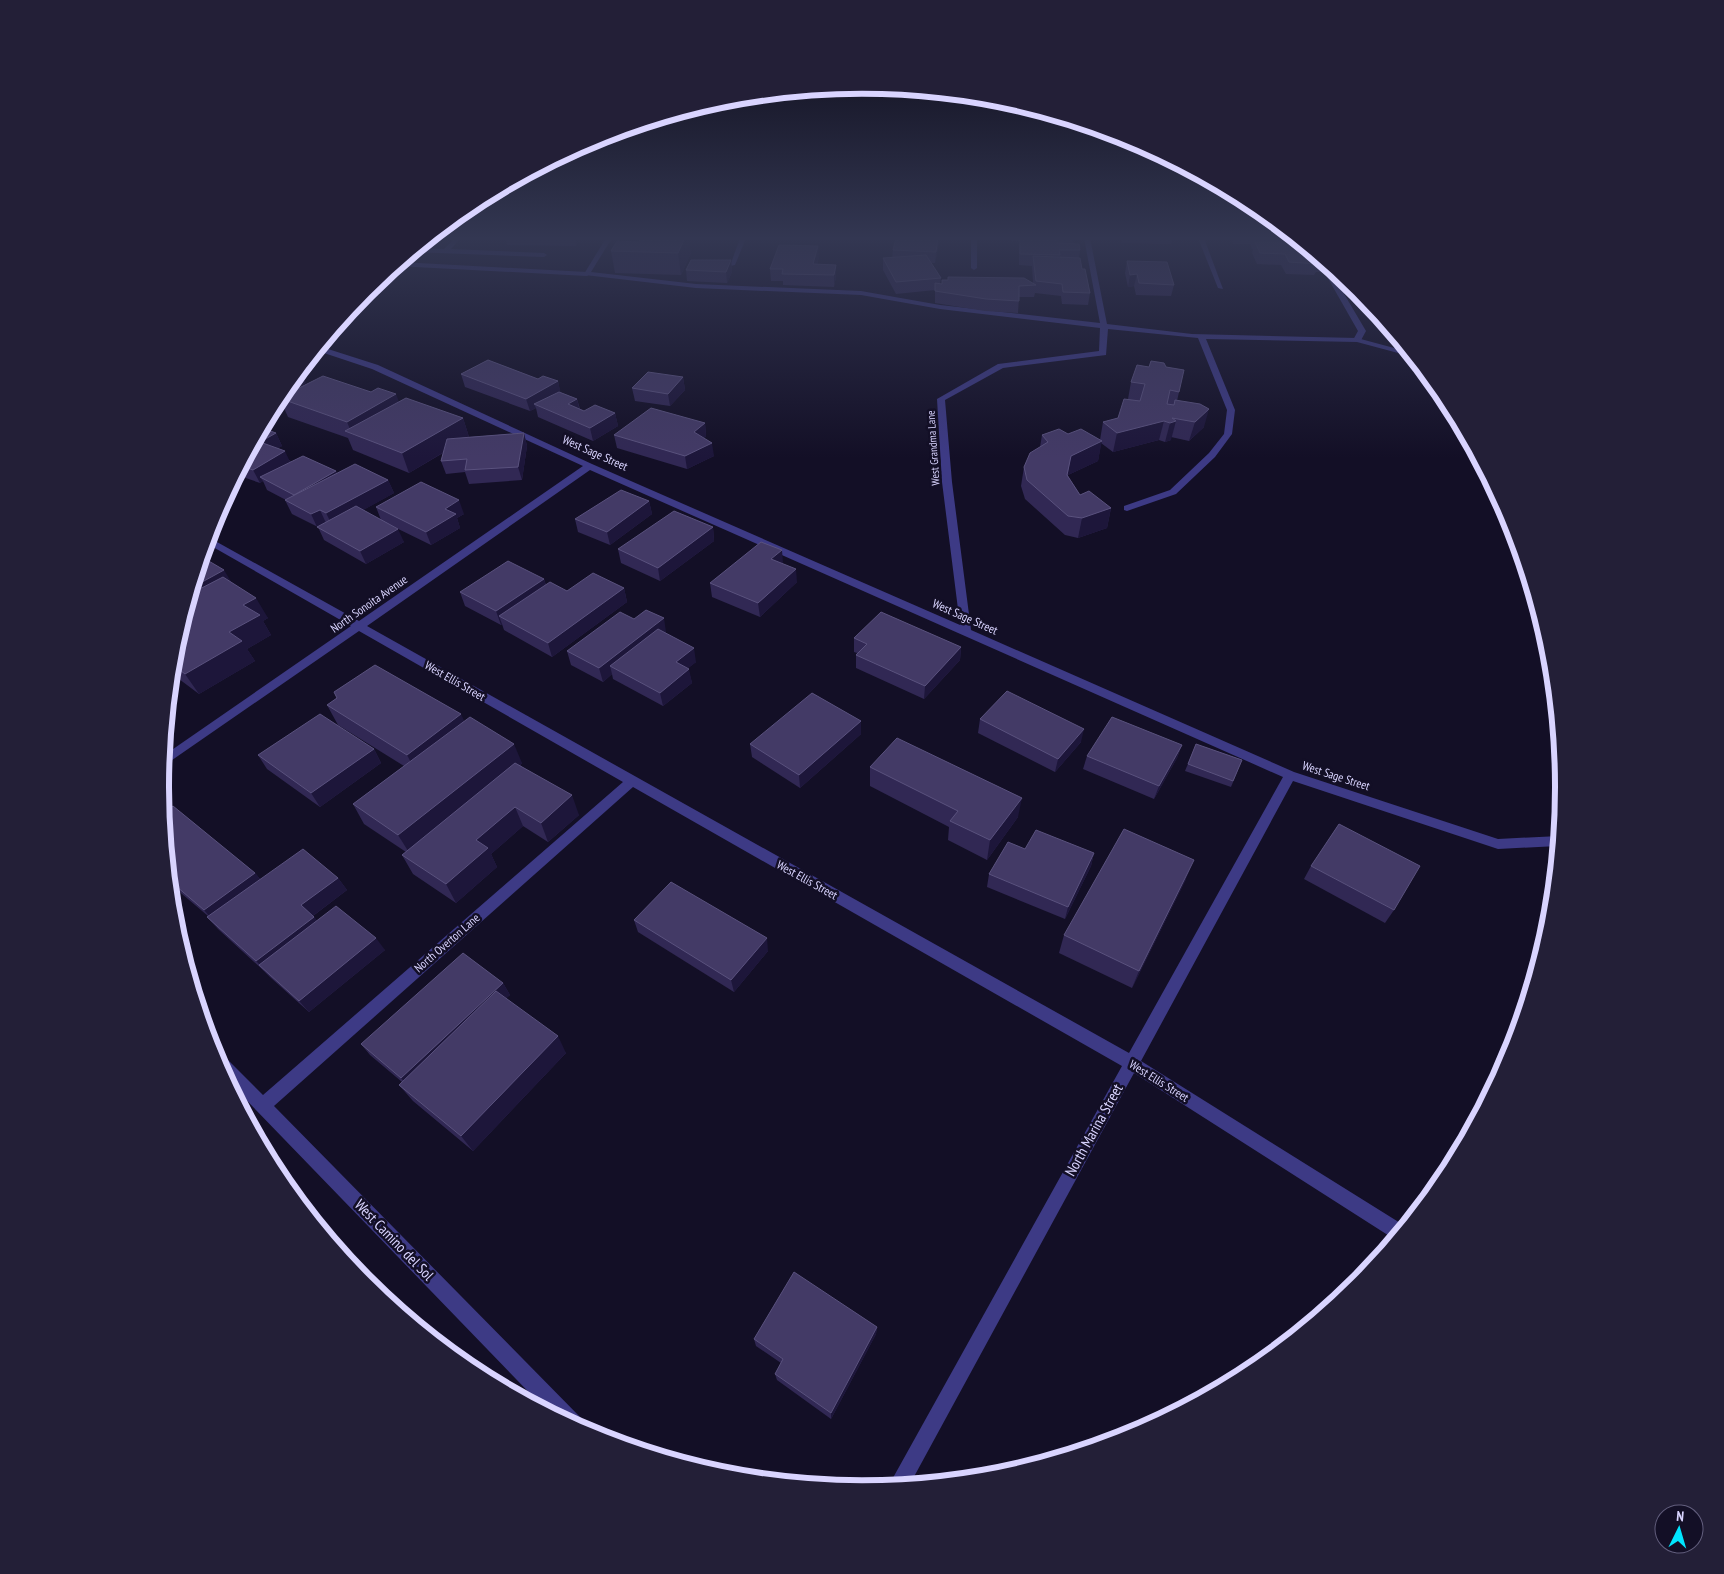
<svg xmlns="http://www.w3.org/2000/svg" width="1724" height="1574" font-family="'PT Sans Narrow',sans-serif">
  <style>
    .lines { fill: none; stroke-linecap: round; stroke-linejoin: round }
    .lane { fill: #3d3a85; fill-rule: evenodd }
    .street { fill: #3d3a85; fill-rule: evenodd }
    .wall { fill: #312854 }
    .shaded-wall { fill: #1d163a }
    .building { fill: #433a66; stroke: #5a527e }
    .labels { text-anchor: middle; stroke-width: 5; stroke-linejoin: round; paint-order: stroke }
    .far-street-label { font-size: 11px; fill: #d9d4ff; stroke: #130f26 }
    .street-label { font-size: 12px; fill: #d9d4ff; stroke: #130f26 }
    .near-street-label { font-size: 15px; fill: #d9d4ff; stroke: #130f26 }
    .rim { fill: none; stroke: #d9d4ff; stroke-width: 6 }
  </style>
  <rect width="100%" height="100%" fill="#130f26"/>
  <g class="lines">
    <!-- lane -->
    <g class="lane">
      <polygon points="455,238 461,238 451,249 544,253 547,255 544,257 413,252 417,248 444,249"/>
      <polygon points="740,238 746,238 735,265 730,266"/>
      <polygon points="1318,258 1327,265 1366,331 1360,342 1353,340 1358,331 1317,259"/>
      <polygon points="400,262 587,272 590,274 587,276 396,266"/>
    </g>
    <!-- street -->
    <g class="street">
      <path d="M 606,238 L 612,238 L 591,272 L 696,284 L 861,291 L 940,305 L 1100,323 L 1084,238 L 1090,238 L 1107,324 L 1192,334 L 1357,338 L 1409,352 L 1413,357 L 1357,342 L 1206,339 L 1235,410 L 1232,434 L 1215,457 L 1176,494 L 1127,511 L 1124,510 L 1124,506 L 1170,490 L 1209,453 L 1224,434 L 1227,410 L 1198,338 L 1108,329 L 1106,355 L 1003,368 L 945,400 L 952,482 L 971,630 L 1294,772 L 1498,839 L 1559,836 L 1558,846 L 1498,849 L 1293,781 L 1141,1061 L 1405,1226 L 1394,1239 L 1134,1073 L 910,1484 L 889,1485 L 1122,1066 L 633,787 L 274,1106 L 581,1418 L 584,1425 L 582,1429 L 546,1410 L 226,1079 L 212,1050 L 219,1051 L 263,1095 L 623,782 L 359,631 L 162,767 L 163,756 L 351,626 L 206,543 L 208,537 L 359,621 L 583,466 L 372,369 L 324,353 L 314,353 L 318,349 L 328,349 L 378,365 L 592,464 L 960,625 L 942,482 L 937,399 L 998,364 L 1099,351 L 1100,328 L 940,309 L 861,295 L 696,288 L 585,275 L 584,274 ZM 590,470 L 1283,777 L 1129,1053 L 367,626 Z"/>
      <polygon points="971,238 977,238 977,268 974,270 971,268"/>
      <polygon points="1198,238 1204,238 1223,289 1218,288"/>
    </g>
  </g>
  <!-- wall -->
  <g class="wall">
    <polygon points="505,238 582,238 576,246 507,245"/>
    <polygon points="896,238 940,238 935,263 931,263 941,278 940,284 942,284 942,280 1033,283 1032,266 1019,265 1019,241 1012,241 1012,238 1074,238 1073,243 1080,250 1079,258 1090,293 1088,305 1062,304 1061,296 1035,293 1034,297 1019,297 1018,313 985,311 935,303 935,290 896,294 883,270 883,258 892,258 893,250"/>
    <polygon points="1120,238 1173,238 1171,244 1122,243"/>
    <polygon points="1230,238 1294,238 1324,263 1321,272 1316,272 1314,275 1286,274 1281,265 1257,264 1252,253 1253,249 1252,249 1250,244 1233,244"/>
    <polygon points="639,242 691,253 681,275 615,273 611,251"/>
    <polygon points="819,257 817,264 836,276 834,287 783,285 783,281 771,281 770,269"/>
    <polygon points="731,260 732,272 727,283 687,281 686,270"/>
    <polygon points="1127,261 1174,285 1171,296 1136,295 1134,286 1128,287 1125,273"/>
    <polygon points="1149,367 1166,367 1179,392 1177,401 1204,427 1189,441 1171,437 1171,440 1165,442 1159,440 1113,452 1101,443 1098,461 1068,475 1068,476 1080,495 1111,508 1107,528 1078,538 1065,535 1025,499 1021,486 1024,467 1040,447 1042,435 1068,434 1100,440 1103,422 1118,418 1128,399 1131,382"/>
    <polygon points="461,374 538,379 558,381 560,392 577,399 580,409 584,411 615,413 618,426 593,441 538,417 536,408 530,411 465,387"/>
    <polygon points="683,377 685,390 670,406 635,401 632,388"/>
    <polygon points="306,383 289,393 399,402 463,418 469,437 524,433 527,446 522,480 469,484 465,472 446,474 441,461 443,453 409,473 353,450 348,438 288,417 280,399 276,401 278,397"/>
    <polygon points="705,423 706,436 704,438 714,456 687,469 617,448 614,435"/>
    <polygon points="262,428 276,433 282,446 278,448 291,462 336,471 337,473 388,480 394,493 363,510 381,520 376,507 464,514 457,518 460,528 431,545 386,523 404,542 366,564 324,540 318,527 292,514 285,500 286,500 267,490 263,481 260,483 237,475"/>
    <polygon points="649,501 652,514 610,545 578,532 575,519"/>
    <polygon points="713,527 714,541 660,581 621,563 618,549"/>
    <polygon points="783,563 782,564 797,582 760,617 712,597 710,583"/>
    <polygon points="544,579 546,585 567,591 624,588 627,602 552,657 504,630 502,624 501,625 465,606 460,592"/>
    <polygon points="231,582 268,618 263,621 271,635 247,649 255,661 199,694 171,673 174,650"/>
    <polygon points="634,619 666,632 665,633 696,662 688,668 692,683 663,706 613,679 612,674 603,682 571,665 567,651"/>
    <polygon points="854,638 961,647 960,660 924,699 856,668 856,655 857,653 854,652"/>
    <polygon points="337,698 464,721 522,763 520,765 579,815 548,842 523,826 491,854 497,867 456,903 413,874 402,855 406,852 364,824 353,804 404,766 338,725 327,705"/>
    <polygon points="980,719 1081,742 1055,772 978,733"/>
    <polygon points="861,721 861,734 800,788 752,757 750,744"/>
    <polygon points="1196,744 1242,760 1231,787 1185,771"/>
    <polygon points="1182,745 1177,758 1154,799 1083,769 1087,756"/>
    <polygon points="374,749 381,763 320,807 267,769 258,755"/>
    <polygon points="870,767 1018,817 987,860 948,840 949,827 870,786"/>
    <polygon points="163,813 255,873 260,879 338,878 347,890 313,916 317,921 385,950 309,1012 270,977 264,971 218,929 207,917 208,916 169,883"/>
    <polygon points="1025,849 1094,853 1091,866 1065,919 987,887 989,874"/>
    <polygon points="1311,866 1394,910 1385,923 1304,879"/>
    <polygon points="1186,879 1132,988 1059,953 1064,935"/>
    <polygon points="634,920 768,951 734,992 638,932"/>
    <polygon points="503,983 510,995 506,998 566,1053 473,1151 413,1101 399,1085 402,1082 370,1055 361,1044"/>
    <polygon points="877,1327 876,1334 831,1419 777,1380 775,1374 781,1363 756,1346 754,1339"/>
  </g>
  <!-- shaded-wall -->
  <g class="shaded-wall">
    <polygon points="575,238 582,238 576,246"/>
    <polygon points="685,238 689,238 691,253 681,275 678,253"/>
    <polygon points="938,238 940,238 939,242 935,263 936,252"/>
    <polygon points="818,246 819,257 814,275 813,264"/>
    <polygon points="731,260 732,272 727,283 726,272"/>
    <polygon points="836,265 836,276 834,287 834,275"/>
    <polygon points="1137,274 1134,286 1128,287 1130,275"/>
    <polygon points="300,370 306,383 276,401 278,397"/>
    <polygon points="683,377 685,390 670,406 668,394"/>
    <polygon points="558,381 561,394 534,404 536,408 530,411 526,399"/>
    <polygon points="396,394 403,413 352,434 347,422"/>
    <polygon points="577,399 580,412 568,404"/>
    <polygon points="1209,409 1204,427 1189,441 1195,422"/>
    <polygon points="615,413 618,426 593,441 590,428"/>
    <polygon points="463,418 469,437 409,473 402,453"/>
    <polygon points="1164,421 1159,440 1113,452 1117,433"/>
    <polygon points="1176,421 1171,440 1165,442 1170,423"/>
    <polygon points="705,423 706,436 696,445 694,432"/>
    <polygon points="276,433 282,446 267,455 260,442"/>
    <polygon points="524,433 527,446 522,480 518,467"/>
    <polygon points="1102,441 1098,461 1068,475 1064,495 1071,456"/>
    <polygon points="712,443 714,456 687,469 685,456"/>
    <polygon points="285,451 291,464 260,477 263,481 260,483 253,470"/>
    <polygon points="336,471 342,484 300,508 294,495"/>
    <polygon points="388,480 394,493 333,527 326,513"/>
    <polygon points="459,500 464,514 457,518 460,528 431,545 426,532 445,509"/>
    <polygon points="649,501 652,514 610,545 607,532"/>
    <polygon points="1111,508 1107,528 1078,538 1082,518"/>
    <polygon points="320,510 326,523 317,527 311,514"/>
    <polygon points="713,527 714,541 660,581 658,568"/>
    <polygon points="398,529 404,542 366,564 360,551"/>
    <polygon points="782,550 783,563 772,573 771,559"/>
    <polygon points="796,569 797,582 760,617 758,603"/>
    <polygon points="224,570 236,590 183,620 193,587"/>
    <polygon points="544,579 548,593 499,616 502,624 501,625 496,611"/>
    <polygon points="624,588 627,602 552,657 548,643"/>
    <polygon points="256,598 268,618 263,621 271,635 247,649 255,661 199,694 185,674 229,632 243,605"/>
    <polygon points="664,618 666,632 618,670 610,666 612,674 603,682 599,668"/>
    <polygon points="961,647 960,660 924,699 925,686"/>
    <polygon points="694,648 696,662 679,676 676,662"/>
    <polygon points="689,669 692,683 663,706 660,693"/>
    <polygon points="461,714 470,734 417,774 407,755"/>
    <polygon points="861,721 861,734 800,788 799,775"/>
    <polygon points="1084,729 1081,742 1055,772 1058,759"/>
    <polygon points="514,744 522,763 410,854 398,835"/>
    <polygon points="1182,745 1177,758 1154,799 1159,786"/>
    <polygon points="374,749 381,763 320,807 311,793"/>
    <polygon points="572,795 579,815 548,842 541,823"/>
    <polygon points="1022,798 1018,817 987,860 990,840"/>
    <polygon points="515,807 523,826 491,854 497,867 456,903 446,884 476,840"/>
    <polygon points="1094,853 1091,866 1065,919 1068,907"/>
    <polygon points="1194,860 1186,879 1132,988 1139,971"/>
    <polygon points="255,873 266,886 215,923 204,910"/>
    <polygon points="338,878 347,890 310,918 301,905"/>
    <polygon points="314,917 324,929 262,967 256,961"/>
    <polygon points="376,938 385,950 309,1012 299,1001"/>
    <polygon points="767,938 768,951 734,992 731,980"/>
    <polygon points="503,983 510,995 410,1089 401,1078"/>
    <polygon points="558,1036 566,1053 473,1151 461,1136"/>
    <polygon points="877,1327 876,1334 831,1419 831,1413"/>
  </g>
  <!-- building -->
  <g class="building">
    <polygon points="641,238 652,239 653,238 685,238 678,253 611,251 617,241 639,242"/>
    <polygon points="896,238 938,238 936,252 893,250"/>
    <polygon points="1020,238 1057,238 1057,243 1079,244 1080,250 1059,250 1060,255 1020,254"/>
    <polygon points="1255,238 1294,238 1296,239"/>
    <polygon points="1255,242 1302,244 1322,260 1316,260 1318,264 1289,262 1285,254 1260,253"/>
    <polygon points="779,245 818,246 813,264 836,265 834,275 782,274 783,269 770,269"/>
    <polygon points="926,255 941,278 896,282 883,258"/>
    <polygon points="1033,256 1080,258 1082,269 1085,269 1090,293 1063,292 1062,284 1036,281"/>
    <polygon points="691,260 731,260 726,272 686,270"/>
    <polygon points="1127,261 1167,262 1174,285 1139,283 1137,274 1130,275"/>
    <polygon points="948,277 1024,278 1036,285 1019,286 1019,301 986,299 935,291 935,283 942,284 942,280 948,280"/>
    <polygon points="488,360 538,379 543,376 558,381 526,399 461,374"/>
    <polygon points="1151,361 1164,363 1166,367 1184,370 1179,392 1170,390 1167,404 1174,405 1175,400 1200,404 1209,409 1195,422 1172,418 1176,421 1170,423 1164,421 1117,433 1103,422 1118,418 1124,399 1140,401 1145,384 1131,382 1137,365 1149,367"/>
    <polygon points="648,372 683,377 668,394 632,388"/>
    <polygon points="323,376 371,392 378,388 396,394 347,422 279,398"/>
    <polygon points="559,392 577,399 568,404 584,411 595,405 615,413 590,428 534,404"/>
    <polygon points="406,398 463,418 402,453 345,431"/>
    <polygon points="651,408 705,423 694,432 712,443 685,456 614,435"/>
    <polygon points="262,428 276,433 260,442 285,451 253,470 242,466"/>
    <polygon points="1059,429 1068,434 1081,429 1102,441 1071,456 1067,475 1080,495 1089,491 1111,508 1082,518 1068,516 1027,480 1024,467 1030,453 1048,442 1042,435"/>
    <polygon points="524,433 518,467 465,470 467,459 441,461 447,439"/>
    <polygon points="303,456 336,471 294,495 260,477"/>
    <polygon points="355,464 388,480 326,513 320,510 311,514 285,500"/>
    <polygon points="421,482 459,500 445,509 456,514 426,532 376,507"/>
    <polygon points="621,490 649,501 607,532 575,519"/>
    <polygon points="356,506 398,529 360,551 317,527"/>
    <polygon points="674,511 713,527 658,568 618,549"/>
    <polygon points="761,542 782,550 771,559 796,569 758,603 710,583"/>
    <polygon points="202,557 224,570 193,587"/>
    <polygon points="508,561 544,579 496,611 460,592"/>
    <polygon points="593,573 624,588 548,643 499,616 550,582 567,591"/>
    <polygon points="223,577 256,598 243,605 260,615 229,632 242,641 185,674 172,664 174,650 190,594"/>
    <polygon points="646,610 664,618 599,668 567,651 620,612 634,619"/>
    <polygon points="881,612 961,647 925,686 856,655 867,644 854,638"/>
    <polygon points="658,629 694,648 676,662 689,669 660,693 610,666"/>
    <polygon points="375,665 461,714 407,755 327,705 337,698 334,692"/>
    <polygon points="1007,691 1084,729 1058,759 980,719"/>
    <polygon points="812,693 861,721 799,775 750,744"/>
    <polygon points="320,714 374,749 311,793 258,755"/>
    <polygon points="470,717 514,744 398,835 353,804"/>
    <polygon points="1112,717 1182,745 1159,786 1087,756"/>
    <polygon points="897,738 1022,798 990,840 950,821 958,811 870,767"/>
    <polygon points="1196,744 1242,760 1233,781 1188,764"/>
    <polygon points="515,763 572,795 541,823 515,807 476,840 488,848 446,884 402,855"/>
    <polygon points="173,806 255,873 204,910 169,880 163,813"/>
    <polygon points="1339,824 1420,866 1394,910 1311,866"/>
    <polygon points="1124,829 1194,860 1139,971 1064,935"/>
    <polygon points="1036,830 1094,853 1068,907 989,874 1008,842 1025,849"/>
    <polygon points="303,849 338,878 301,905 314,917 256,961 207,917"/>
    <polygon points="671,882 767,938 731,980 634,920"/>
    <polygon points="336,906 376,938 299,1001 259,965"/>
    <polygon points="463,953 503,983 401,1078 361,1044"/>
    <polygon points="496,991 558,1036 461,1136 399,1085"/>
    <polygon points="794,1272 877,1327 831,1413 775,1374 783,1359 754,1339"/>
  </g>
  <!-- sky -->
  <linearGradient id="sky" x2="0" y2="1"><stop stop-color="#0a0815"/><stop offset="0.52" stop-color="#333752"/><stop offset="1" stop-color="#333752" stop-opacity="0"/></linearGradient>
  <rect width="1724" height="458" fill="url(#sky)"/>
  <g class="labels">
    <!-- far-street labels -->
    <g class="far-street-label">
      <text transform="translate(933 448) rotate(-94)" y="4">West Grandma Lane</text>
    </g>
    <!-- street labels -->
    <g class="street-label">
      <text transform="translate(595 453) rotate(24)" y="4">West Sage Street</text>
      <text transform="translate(369 604) rotate(-35)" y="4">North Sonoita Avenue</text>
      <text transform="translate(965 617) rotate(24)" y="4">West Sage Street</text>
      <text transform="translate(455 681) rotate(30)" y="4">West Ellis Street</text>
      <text transform="translate(1336 776) rotate(18)" y="4">West Sage Street</text>
      <text transform="translate(807 880) rotate(29)" y="4">West Ellis Street</text>
      <text transform="translate(447 943) rotate(-41)" y="4">North Overton Lane</text>
      <text transform="translate(1159 1081) rotate(32)" y="4">West Ellis Street</text>
    </g>
    <!-- near-street labels -->
    <g class="near-street-label">
      <text transform="translate(1094 1130) rotate(-61)" y="5">North Marina Street</text>
      <text transform="translate(394 1240) rotate(46)" y="5">West Camino del Sol</text>
    </g>
  </g>
  <!-- crop -->
  <path d="M0 0H1724V1574H0ZM169 787a693 693 0 1 1 1386 0a693 693 0 1 1-1386 0Z" fill="#231f37" fill-rule="evenodd"/>
  <path class="rim" d="M169 787a693 693 0 1 1 1386 0a693 693 0 1 1-1386 0Z"/>
  <!-- north arrow -->
  <g transform="translate(1679 1529) rotate(5)"><circle r="24" fill="#130f26" stroke="#625e7d"/>
  <path d="M0-4L9 19L0 12L-9 19Z" fill="#00e5ff"/>
  <text y="-8" font-size="14" font-weight="bold" text-anchor="middle" fill="#d9d4ff">N</text>
  </g>
</svg>
